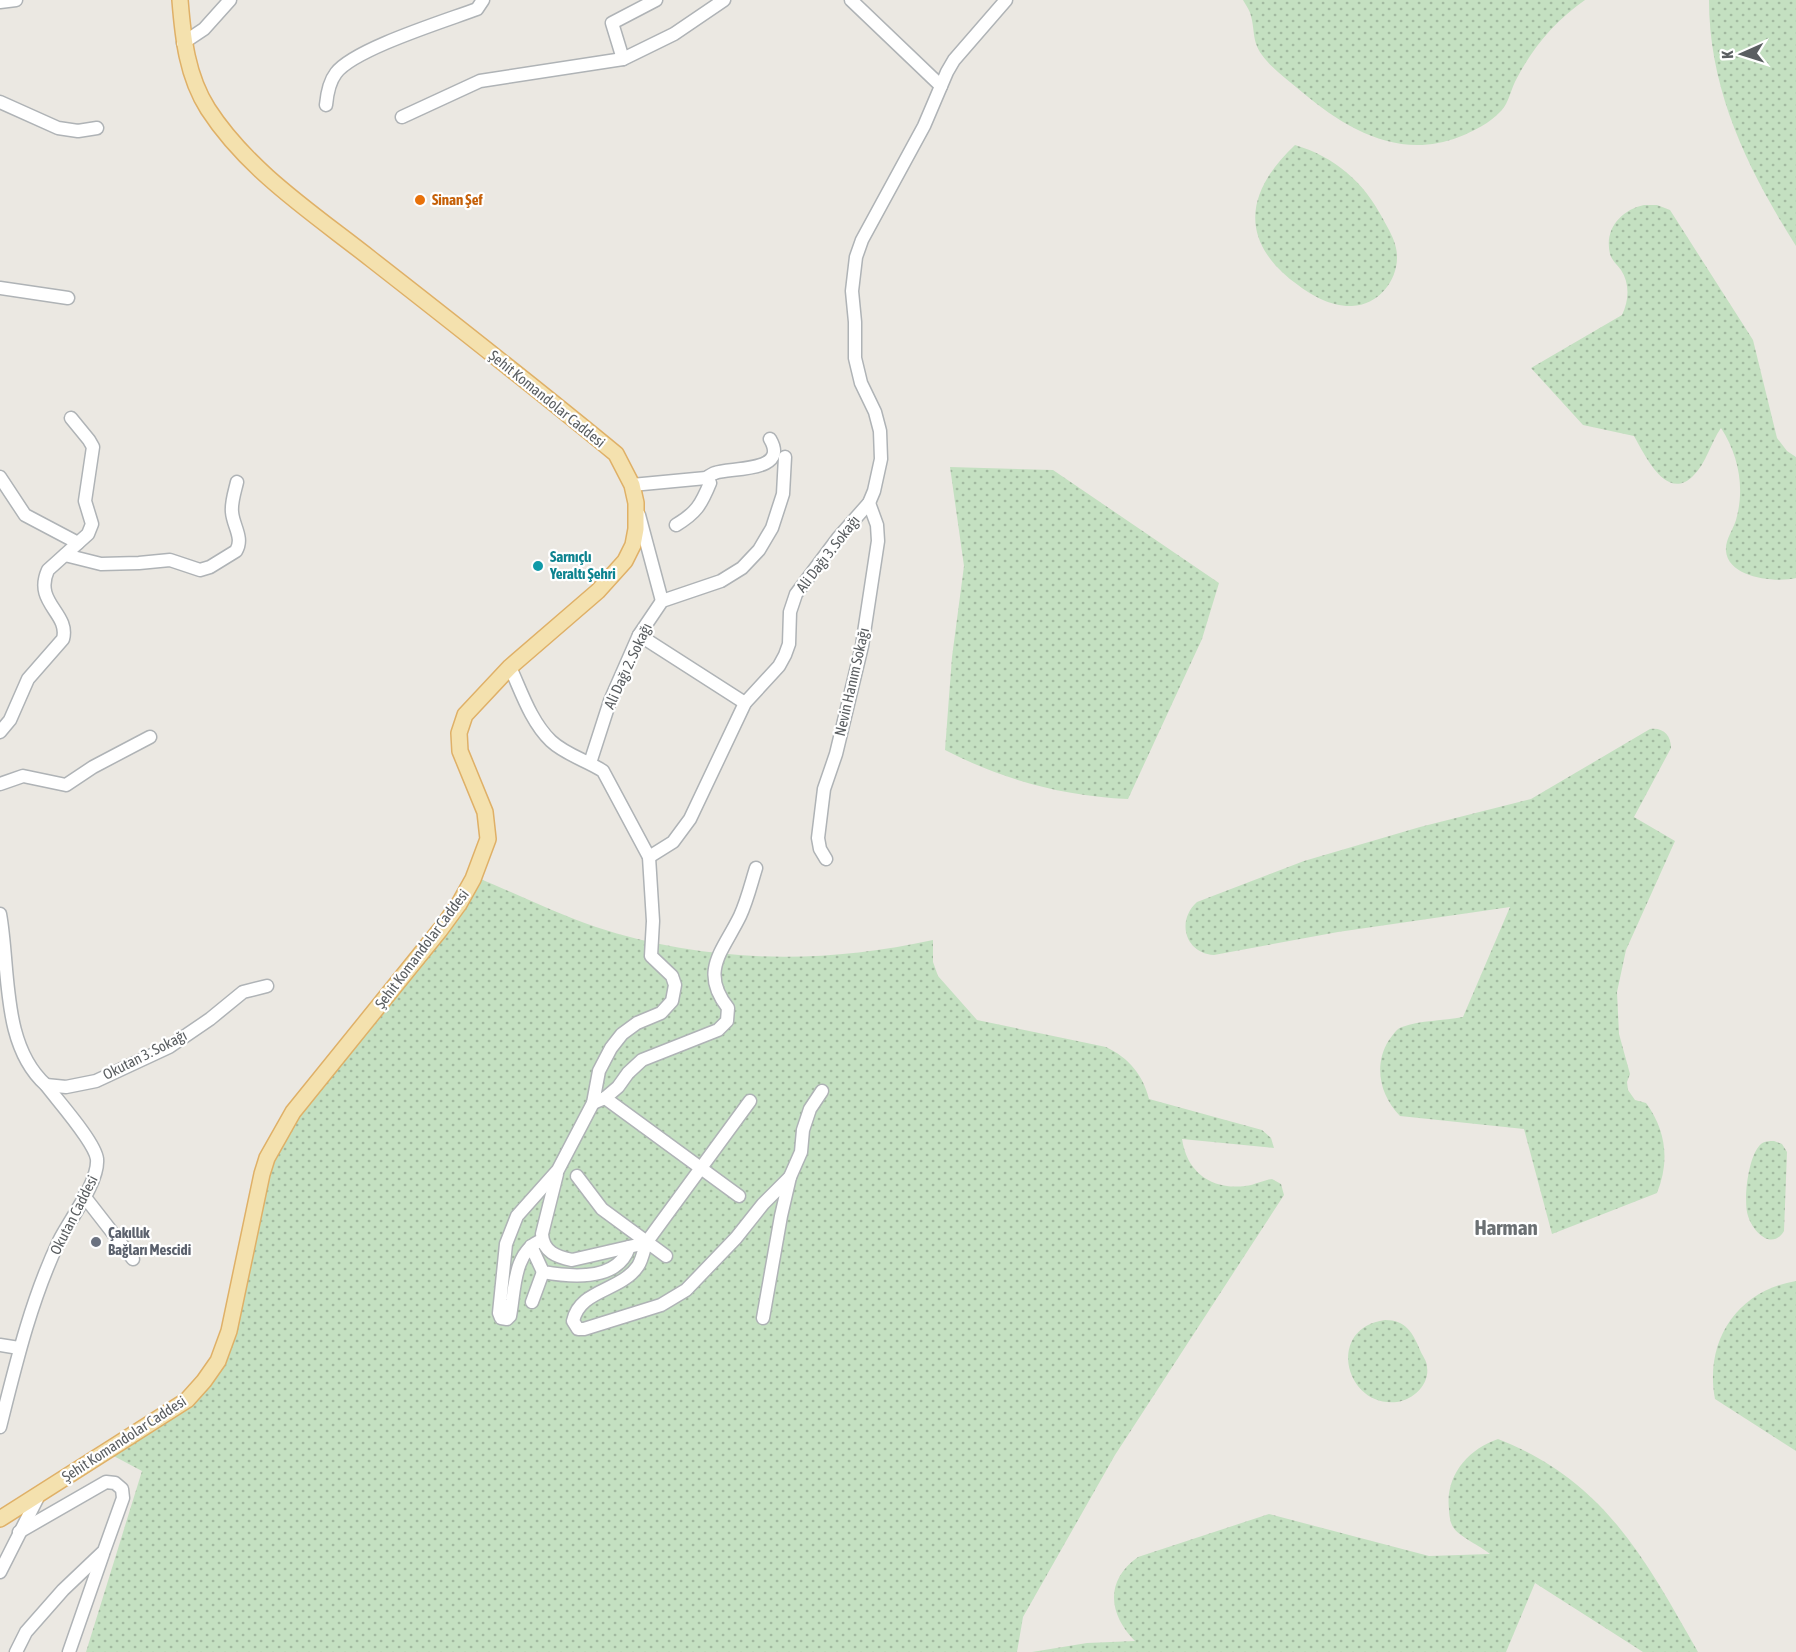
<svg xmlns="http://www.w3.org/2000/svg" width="1796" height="1652" font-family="'Asap Condensed',sans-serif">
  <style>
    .grass { fill: url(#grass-dots) }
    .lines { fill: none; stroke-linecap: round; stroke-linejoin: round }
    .minor-casing { stroke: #afb3b6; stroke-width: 15 }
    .major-casing { stroke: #dfb067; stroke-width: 18 }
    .minor { stroke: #fff; stroke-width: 12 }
    .major { stroke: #f4e1ae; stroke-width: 15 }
    .food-dot { fill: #e8710a; stroke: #fff; stroke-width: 2 }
    .culture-dot { fill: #0f9aa8; stroke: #fff; stroke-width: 2 }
    .worship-dot { fill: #6b7280; stroke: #fff; stroke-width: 2 }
    .labels { text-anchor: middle; stroke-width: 4.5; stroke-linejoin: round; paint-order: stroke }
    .food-label { font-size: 15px; font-weight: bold; fill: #c56008; stroke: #fff; text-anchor: start }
    .street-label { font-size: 15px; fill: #5a5e61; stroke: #fff }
    .culture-label { font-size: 15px; font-weight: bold; fill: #0d838f; stroke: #fff; text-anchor: start }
    .worship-label { font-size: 15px; font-weight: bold; fill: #5b616d; stroke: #fff; text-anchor: start }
    .district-label { font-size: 21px; font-weight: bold; fill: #6b7073; stroke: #fff }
  </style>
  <defs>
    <pattern id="grass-dots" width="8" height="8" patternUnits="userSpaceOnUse" patternTransform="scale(1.5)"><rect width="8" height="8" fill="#c4e0c1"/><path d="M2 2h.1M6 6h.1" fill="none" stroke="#a2b9a0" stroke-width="1.8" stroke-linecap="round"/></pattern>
  </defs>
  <rect width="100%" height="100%" fill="#ebe8e2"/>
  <!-- grass -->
  <g class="grass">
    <path d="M 1243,0 L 1585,0 C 1556,20 1533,47 1517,78 C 1511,88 1509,103 1501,111 C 1490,123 1474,131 1459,137 C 1400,160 1347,130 1302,92 C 1289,81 1272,69 1262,55 C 1252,41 1255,31 1251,16 C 1250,11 1246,5 1243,0 Z"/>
    <path d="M 1709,0 L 1796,0 L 1796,246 C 1748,170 1709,91 1709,0 Z"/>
    <path d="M 1295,145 C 1335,157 1364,182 1383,219 C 1388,228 1394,238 1396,248 C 1402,275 1381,305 1352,306 C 1333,307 1312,296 1298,285 C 1238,242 1245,192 1295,145 Z"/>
    <path d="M 1644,205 L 1657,205 L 1670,210 L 1753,340 L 1777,438 L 1787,451 L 1796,457 L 1796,578 C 1776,583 1728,578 1726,551 C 1725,540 1733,530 1736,520 C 1745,488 1739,456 1721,428 C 1711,442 1706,464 1693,476 C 1666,503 1644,453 1634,436 L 1583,425 L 1531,368 L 1622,315 C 1629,300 1630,284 1621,270 C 1617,264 1612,261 1610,254 C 1604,229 1621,210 1644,205 Z"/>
    <path d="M 950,467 L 1053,470 L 1219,583 L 1202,639 L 1128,799 C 1063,796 1003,780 945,750 L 952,657 L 964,566 Z"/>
    <path d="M 1650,729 C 1663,727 1671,735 1671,748 L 1634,817 L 1675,841 L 1626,950 L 1617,992 L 1619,1034 L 1630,1074 L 1627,1082 L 1628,1090 L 1635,1100 L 1646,1103 C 1666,1130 1670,1161 1657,1193 L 1552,1234 L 1524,1129 L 1400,1116 C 1380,1096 1373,1065 1389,1040 C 1393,1035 1397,1028 1402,1027 C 1421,1020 1443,1021 1463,1017 L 1510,907 L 1338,932 L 1214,955 C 1185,953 1176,921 1197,902 L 1304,861 L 1420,827 L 1531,799 Z"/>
    <path d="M 478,878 C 517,894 555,913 596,927 C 706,963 820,965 933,940 L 933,962 L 938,976 L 977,1020 L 1106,1047 C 1129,1058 1143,1075 1149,1099 L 1262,1130 L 1271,1138 L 1274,1148 L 1182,1139 C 1187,1173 1212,1190 1245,1186 C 1255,1185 1263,1180 1272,1179 L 1281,1184 L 1284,1195 L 1115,1455 L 1023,1617 L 1017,1652 L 86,1652 L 142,1471 L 108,1453 L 184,1404 L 216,1361 L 273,1148 Z"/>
    <path d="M 1774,1141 L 1782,1144 L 1787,1152 L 1784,1231 C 1772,1251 1753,1232 1748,1216 C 1743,1201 1748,1155 1761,1144 C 1765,1141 1769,1141 1774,1141 Z"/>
    <path d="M 1796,1281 L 1796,1451 L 1715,1399 C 1704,1341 1737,1291 1796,1281 Z"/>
    <path d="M 1385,1320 C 1406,1320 1413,1333 1420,1350 C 1422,1355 1427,1361 1427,1367 C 1430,1384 1413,1400 1397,1402 C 1345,1408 1325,1328 1385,1320 Z"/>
    <path d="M 1498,1439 C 1605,1481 1645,1559 1698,1652 L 1643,1652 L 1535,1583 L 1506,1652 L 1032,1652 L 1087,1643 L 1135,1641 C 1109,1615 1104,1581 1138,1557 L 1269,1514 L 1429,1556 L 1490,1554 C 1481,1546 1459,1537 1453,1527 C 1450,1522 1449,1514 1449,1509 C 1445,1476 1468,1449 1498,1439 Z"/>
  </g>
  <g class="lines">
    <!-- minor casing -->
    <g class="minor-casing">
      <g id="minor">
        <polyline points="851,0 941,86"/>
        <polyline points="0,2 16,0"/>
        <polyline points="183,43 204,29 230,0"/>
        <polyline points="623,59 612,23 656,0"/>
        <polyline points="0,102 58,128 78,131 97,128"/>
        <path d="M 326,105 C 327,94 329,82 336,73 C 354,49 445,21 477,9 L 483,0"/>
        <polyline points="402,117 480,81 623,59 674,34 724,0"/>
        <polyline points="0,288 68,298"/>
        <polyline points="0,477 25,515 78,543"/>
        <path d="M 632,485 L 706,478 C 709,476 712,474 715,473 C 730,467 790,473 770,439"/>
        <polyline points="639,515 662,601"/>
        <path d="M 676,525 C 696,513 701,505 710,483 L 706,478"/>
        <path d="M 65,555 L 101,564 L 139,563 L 170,560 L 200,570 L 210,567 L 236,551 C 244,538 233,526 232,512 C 231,502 235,491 237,482"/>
        <polyline points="639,635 745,703"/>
        <path d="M 510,667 C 521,691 531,722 551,741 C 566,755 586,760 603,771 L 649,857 L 653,921 L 651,956 L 672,976 L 675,985 L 672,1001 L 661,1013 L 637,1023 L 622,1034 L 611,1048 L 599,1071 L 593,1103 L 558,1170 L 517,1216 L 506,1244 L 499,1313 L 501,1318 L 507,1319 L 510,1316 C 515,1290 513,1251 542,1240"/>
        <path d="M 0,732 L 10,720 L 28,679 L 63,639 C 70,613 33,603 48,570 L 88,534 L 92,524 L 85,501 L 93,447 L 89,440 L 71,418"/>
        <polyline points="590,763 610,701 639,635 662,601 721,581 742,568 759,550 772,528 783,494 785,457"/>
        <polyline points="0,784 23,776 66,785 93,767 150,737"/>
        <polyline points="649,857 673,842 690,819 745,703 779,666 785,655 789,644 790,612 796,594 838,538 869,503 874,491 881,459 880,431 875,412 861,383 855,358 855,322 852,291 856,257 862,240 924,126 947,72 954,60 1006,0"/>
        <polyline points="826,859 820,849 818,838 824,789 836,754 862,646 878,541 877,525 869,503"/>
        <path d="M 0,914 C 10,969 1,1045 46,1085 C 58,1101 95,1142 97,1159 C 99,1182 70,1219 59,1241 C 31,1300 16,1363 0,1427"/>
        <polyline points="46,1085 66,1087 96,1081 169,1047 210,1019 243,992 267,986"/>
        <polyline points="605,1098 739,1196"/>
        <path d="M 750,1101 L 646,1243 C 644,1250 642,1260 638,1266 C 620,1292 580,1289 573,1321 L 578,1329 L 584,1329 L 661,1305 L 686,1290 L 736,1238 L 763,1204 L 790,1177 L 781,1216 L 763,1318"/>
        <path d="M 593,1103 L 605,1098 L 618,1087 L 628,1073 L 642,1060 L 718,1030 L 727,1021 L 728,1008 C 699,971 723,951 740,916 C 747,901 751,884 756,868"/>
        <path d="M 557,1174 L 542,1234 C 543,1252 557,1257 572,1260 L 646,1243"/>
        <polyline points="577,1176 602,1209 666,1256"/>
        <polyline points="790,1177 801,1152 803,1130 810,1109 822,1091"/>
        <polyline points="84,1196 133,1259"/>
        <path d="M 531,1246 L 543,1272 C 571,1277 618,1282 629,1247"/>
        <polyline points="532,1302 543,1272"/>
        <polyline points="0,1345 19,1348"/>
        <polyline points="0,1572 39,1495"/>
        <polyline points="16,1652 26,1632 63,1590 104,1551 123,1498 122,1489 115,1483 106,1482 19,1532"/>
        <polyline points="69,1652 103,1554"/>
      </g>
    </g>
    <!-- major casing -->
    <g class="major-casing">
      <path id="major" d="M 0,1519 L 187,1400 L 204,1381 L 218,1361 L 229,1331 L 262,1174 L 267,1158 L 293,1112 L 440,930 L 459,904 L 473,879 L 488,839 L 485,812 L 460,751 L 459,733 L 465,715 L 510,667 L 598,591 L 625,561 L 633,545 L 636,529 L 636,503 L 632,485 L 616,454 C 536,388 453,323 371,259 C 314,214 248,171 208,109 C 187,76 183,38 180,0"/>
    </g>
    <!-- minor -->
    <use href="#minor" class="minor"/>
    <!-- major -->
    <use href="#major" class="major"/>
  </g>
  <!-- markers -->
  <circle class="food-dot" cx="420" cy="200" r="6"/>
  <circle class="culture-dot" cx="538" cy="566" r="6"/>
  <circle class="worship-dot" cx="96" cy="1242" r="6"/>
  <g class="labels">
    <!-- food labels -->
    <g class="food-label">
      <text x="432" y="205">Sinan Şef</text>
    </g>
    <!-- street labels -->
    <g class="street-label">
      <text transform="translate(547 399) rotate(39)" y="5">Şehit Komandolar Caddesi</text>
      <text transform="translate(828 554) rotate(-52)" y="5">Ali Dağı 3. Sokağı</text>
      <text transform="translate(628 666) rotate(-65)" y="5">Ali Dağı 2. Sokağı</text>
      <text transform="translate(852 682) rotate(-77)" y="5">Nevin Hanım Sokağı</text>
      <text transform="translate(422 949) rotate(-53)" y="5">Şehit Komandolar Caddesi</text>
      <text transform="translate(145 1055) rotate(-27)" y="5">Okutan 3. Sokağı</text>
      <text transform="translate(74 1215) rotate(-63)" y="5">Okutan Caddesi</text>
      <text transform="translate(124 1439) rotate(-33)" y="5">Şehit Komandolar Caddesi</text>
    </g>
    <!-- culture labels -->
    <g class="culture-label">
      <text x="550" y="562">Sarnıçlı<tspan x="550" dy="17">Yeraltı Şehri</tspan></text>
    </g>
    <!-- worship labels -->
    <g class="worship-label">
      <text x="108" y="1238">Çakıllık<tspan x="108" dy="17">Bağları Mescidi</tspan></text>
    </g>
    <!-- district labels -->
    <g class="district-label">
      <text x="1506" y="1235">Harman</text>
    </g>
  </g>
  <!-- north arrow -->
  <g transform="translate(1742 54) rotate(267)" stroke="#ffffff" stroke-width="4.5" paint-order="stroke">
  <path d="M0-4.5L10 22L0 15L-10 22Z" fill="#5a5e61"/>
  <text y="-9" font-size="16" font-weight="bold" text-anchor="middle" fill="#5a5e61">K</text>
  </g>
</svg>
